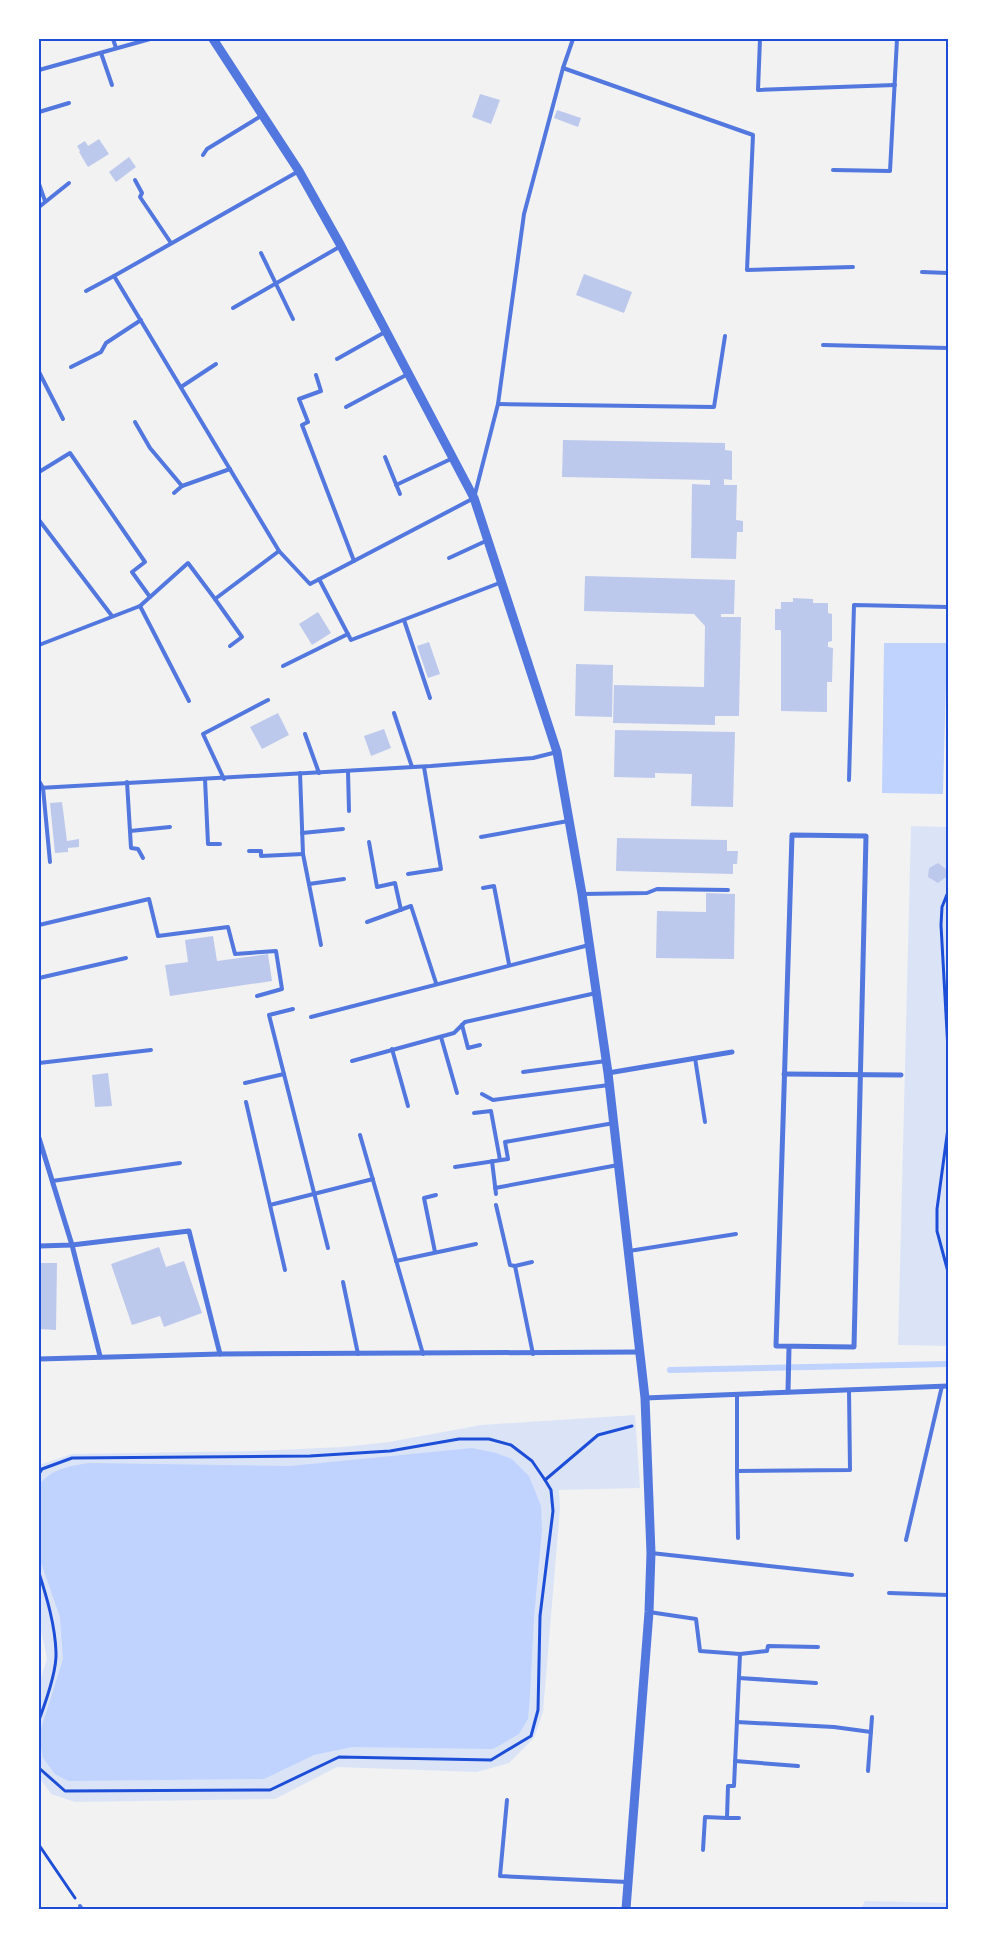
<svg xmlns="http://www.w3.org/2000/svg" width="987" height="1948" font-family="Overpass,sans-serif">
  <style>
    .green { fill: #dbe4f7 }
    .water { fill: #bfd3fe }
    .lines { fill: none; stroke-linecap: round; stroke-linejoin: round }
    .stream { stroke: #bfd3fe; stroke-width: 6 }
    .building { fill: #bdc9ec }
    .path { stroke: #1d4ed8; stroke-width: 3 }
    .service { stroke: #5277de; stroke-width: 4 }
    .minor { stroke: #5277de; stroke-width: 5 }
    .tertiary { stroke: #5277de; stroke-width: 9 }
    .neatline { fill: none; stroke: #1d4ed8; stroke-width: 2 }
  </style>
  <rect width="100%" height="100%" fill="#f2f2f2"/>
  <!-- green -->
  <g class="green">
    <polygon points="911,826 948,827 948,1346 898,1345"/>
    <polygon points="635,1415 640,1488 559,1490 560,1508 543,1712 534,1738 509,1763 477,1772 337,1767 275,1799 75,1802 51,1794 39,1777 39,1684 47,1659 39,1620 39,1465 72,1454 255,1451 342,1447 389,1442 481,1425"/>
    <polygon points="865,1901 948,1903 948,1909 861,1909"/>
  </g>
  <!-- water -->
  <g class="water">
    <polygon points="884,643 947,643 943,794 882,793"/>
    <path d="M 472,1448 L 496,1453 L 512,1459 L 529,1476 L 541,1506 L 542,1530 L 534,1618 L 530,1695 L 528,1719 L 519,1734 L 493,1749 L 352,1747 L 314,1755 L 264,1779 L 68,1781 L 55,1774 L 43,1758 L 39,1735 L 63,1659 L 60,1617 L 39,1557 L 39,1485 C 52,1468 70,1466 90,1463 L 290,1466 Z"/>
  </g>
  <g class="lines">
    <!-- stream -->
    <polyline class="stream" points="670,1370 948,1364"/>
  </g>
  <!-- building -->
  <g class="building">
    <polygon points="480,94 500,100 491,124 472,117"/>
    <polygon points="557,110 581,118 578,127 554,118"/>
    <polygon points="99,139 109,154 88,167 79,152 80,151 77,146 85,141 88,146"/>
    <polygon points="129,157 136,167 116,182 109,172"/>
    <polygon points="584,274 632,292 624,313 576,295"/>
    <polygon points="563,440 725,443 725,450 732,451 732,480 724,479 724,485 737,485 736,520 743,521 743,532 737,532 736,559 691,558 692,484 710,485 710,480 562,477"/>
    <polygon points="585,576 735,580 734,614 721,614 721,617 741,617 739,716 715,716 715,725 613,723 614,685 704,687 705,626 694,614 584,611"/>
    <polygon points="793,598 813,599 813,603 828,603 828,613 832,614 832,641 828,642 828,647 833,648 832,682 827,682 827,712 781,711 781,630 775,630 775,609 781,609 781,602 793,602"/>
    <polygon points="318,612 331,633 312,645 299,624"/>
    <polygon points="429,642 440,674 428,678 417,646"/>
    <polygon points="576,664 613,665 612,717 575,716"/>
    <polygon points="278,713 289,735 262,749 250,727"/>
    <polygon points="384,729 391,748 371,756 364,736"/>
    <polygon points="615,730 735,732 733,807 691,806 692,774 655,773 655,778 614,777"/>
    <polygon points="62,802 67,841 79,839 79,847 68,848 68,852 55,853 50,803"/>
    <polygon points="617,838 727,840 727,851 738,851 737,864 733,864 733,874 616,871"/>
    <polygon points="938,863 946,869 946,877 938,883 928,877 929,868"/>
    <polygon points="706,893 735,894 734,959 656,958 657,911 706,912"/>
    <polygon points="213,936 217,961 268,954 272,981 170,996 165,965 188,962 185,940"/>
    <polygon points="108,1073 112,1106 95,1107 92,1075"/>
    <polygon points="159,1247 166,1267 184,1261 202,1313 164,1327 160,1316 132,1325 111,1264"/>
    <polygon points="39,1263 57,1263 56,1330 39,1329"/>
  </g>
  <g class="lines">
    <!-- path -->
    <g class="path">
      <polyline points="948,892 942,907 941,925 948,1050"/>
      <polyline points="948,1128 937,1209 937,1231 948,1272"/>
      <polyline points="39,1474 42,1469 72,1458 310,1456 390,1451 459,1439 489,1439 511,1445 532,1461 545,1480 551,1490 553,1511 540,1616 538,1710 531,1736 491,1760 339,1757 270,1790 65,1791 39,1768"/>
      <polyline points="545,1480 598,1435 632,1426"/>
      <path d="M 39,1573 C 47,1598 55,1625 56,1652 C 57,1669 45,1704 39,1720"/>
      <polyline points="39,1845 75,1898"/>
    </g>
    <!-- service -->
    <g class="service">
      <polyline points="113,39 116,48"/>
      <polyline points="760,39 758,90 895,85"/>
      <polyline points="101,53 112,85"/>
      <polyline points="563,68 753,135 747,270 853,267"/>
      <polyline points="39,70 150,39"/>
      <polyline points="39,112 69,103"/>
      <polyline points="203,155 207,149 261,116"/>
      <polyline points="833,170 890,171 897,39"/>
      <polyline points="299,171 114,276 279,551 310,584 474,498 498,404 524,214 563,68 573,39"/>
      <polyline points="135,180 142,193 140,197 171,243"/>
      <polyline points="39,184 45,201"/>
      <polyline points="39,207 69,183"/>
      <polyline points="261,253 293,319"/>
      <polyline points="922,272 948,273"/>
      <polyline points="86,291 114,276"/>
      <polyline points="233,308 341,246"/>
      <polyline points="823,345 948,348"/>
      <polyline points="337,359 385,332"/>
      <polyline points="71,367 101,352 106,343 141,320"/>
      <polyline points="39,372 63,419"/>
      <polyline points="316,375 321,391 299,399 308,422 302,425 354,561"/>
      <polyline points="181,387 216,364"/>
      <polyline points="498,404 714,407 725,336"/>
      <polyline points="346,407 408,374"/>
      <polyline points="135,422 150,448 182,486"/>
      <polyline points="385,457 400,494"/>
      <polyline points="39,472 70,453 145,562 132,572 150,597"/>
      <polyline points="396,485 453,458"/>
      <polyline points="174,493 182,486 230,469"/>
      <polyline points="39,520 112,616"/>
      <polyline points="449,558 488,540"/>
      <polyline points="319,579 351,640 502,582"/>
      <polyline points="215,599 242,637 230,646"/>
      <polyline points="140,606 189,701"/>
      <polyline points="404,620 430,698"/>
      <polyline points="39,645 140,606 188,563 215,599 279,551"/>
      <polyline points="283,666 348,634"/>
      <polyline points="394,713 412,767"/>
      <polyline points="305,734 319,773"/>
      <polyline points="348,771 349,811"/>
      <polyline points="300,773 303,854 321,945"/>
      <polyline points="205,779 208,844 220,844"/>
      <polyline points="224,779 203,734 268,700"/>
      <polyline points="849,780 854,605 948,607"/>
      <polyline points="39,781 43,788 50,862"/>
      <polyline points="127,782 131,848 138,849 143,858"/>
      <polyline points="39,788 431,766 533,758 557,752"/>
      <polyline points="130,831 170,827"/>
      <polyline points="302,833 343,829"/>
      <polyline points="481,837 568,821"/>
      <polyline points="369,842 377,887 395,883 401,910"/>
      <polyline points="249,851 261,851 261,856 303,854"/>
      <polyline points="408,874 441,869 424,767"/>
      <polyline points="309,884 344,879"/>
      <polyline points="483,888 494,886 509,964"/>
      <polyline points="582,894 647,893 657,889 728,890"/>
      <polyline points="367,922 411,906 436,983"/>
      <polyline points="39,925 149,899 158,936 228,927 235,954 276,951 282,989 257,996"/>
      <polyline points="39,978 126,958"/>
      <polyline points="293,1009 269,1015 328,1248"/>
      <polyline points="311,1017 589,945"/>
      <polyline points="462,1025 468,1048 480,1045"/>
      <polyline points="441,1037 457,1093"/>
      <polyline points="392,1049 408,1106"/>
      <polyline points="695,1058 705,1122"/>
      <polyline points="352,1061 454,1033 465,1022 596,993"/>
      <polyline points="39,1063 151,1050"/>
      <polyline points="523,1072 606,1061"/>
      <polyline points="245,1083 284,1074"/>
      <polyline points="482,1094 493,1100 609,1085"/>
      <polyline points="246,1102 285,1270"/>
      <polyline points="474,1113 491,1111 500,1160"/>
      <polyline points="360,1135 423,1354"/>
      <polyline points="492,1161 496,1194"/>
      <polyline points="455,1167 508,1159 505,1142 614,1123"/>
      <polyline points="52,1181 180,1163"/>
      <polyline points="495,1188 618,1165"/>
      <polyline points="270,1205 373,1179"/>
      <polyline points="496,1205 510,1265 515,1266 533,1354"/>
      <polyline points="629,1251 736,1234"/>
      <polyline points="435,1252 424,1198 436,1195"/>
      <polyline points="396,1261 476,1244"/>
      <polyline points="515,1266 532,1262"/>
      <polyline points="343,1282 358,1354"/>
      <polyline points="737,1395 737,1471 850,1470 849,1390"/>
      <polyline points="737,1471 738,1538"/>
      <polyline points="906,1540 942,1386"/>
      <polyline points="651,1553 852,1575"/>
      <polyline points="889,1593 948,1595"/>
      <polyline points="649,1612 696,1619 700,1651 740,1654 734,1786 728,1786 727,1818 705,1817 703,1850"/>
      <polyline points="740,1654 767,1651 768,1646 818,1647"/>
      <polyline points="739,1678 816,1683"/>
      <polyline points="737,1722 834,1727 871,1732"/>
      <polyline points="735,1761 798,1766"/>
      <polyline points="868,1771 872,1717"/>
      <polyline points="507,1800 500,1876 627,1882"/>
      <polyline points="727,1818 739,1818"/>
      <polyline points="80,1906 82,1909"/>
    </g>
    <!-- minor -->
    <g class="minor">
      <polygon points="792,835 866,836 854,1347 776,1346"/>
      <polyline points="608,1073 732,1052"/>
      <polyline points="784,1074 901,1075"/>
      <polyline points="39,1138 72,1245 100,1356"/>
      <polyline points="39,1246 72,1245 189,1231 220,1354"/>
      <polyline points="39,1359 220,1354 641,1352"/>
      <polyline points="788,1392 789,1347"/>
      <polyline points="645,1398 948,1386"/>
    </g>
    <!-- tertiary -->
    <polyline class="tertiary" points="213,39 299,171 341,246 474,498 557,752 582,894 608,1073 645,1398 651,1553 649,1612 626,1909"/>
  </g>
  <!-- border -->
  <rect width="987" height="1948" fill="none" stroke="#ffffff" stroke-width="80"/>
  <rect x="40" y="40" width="907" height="1868" class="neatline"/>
</svg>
